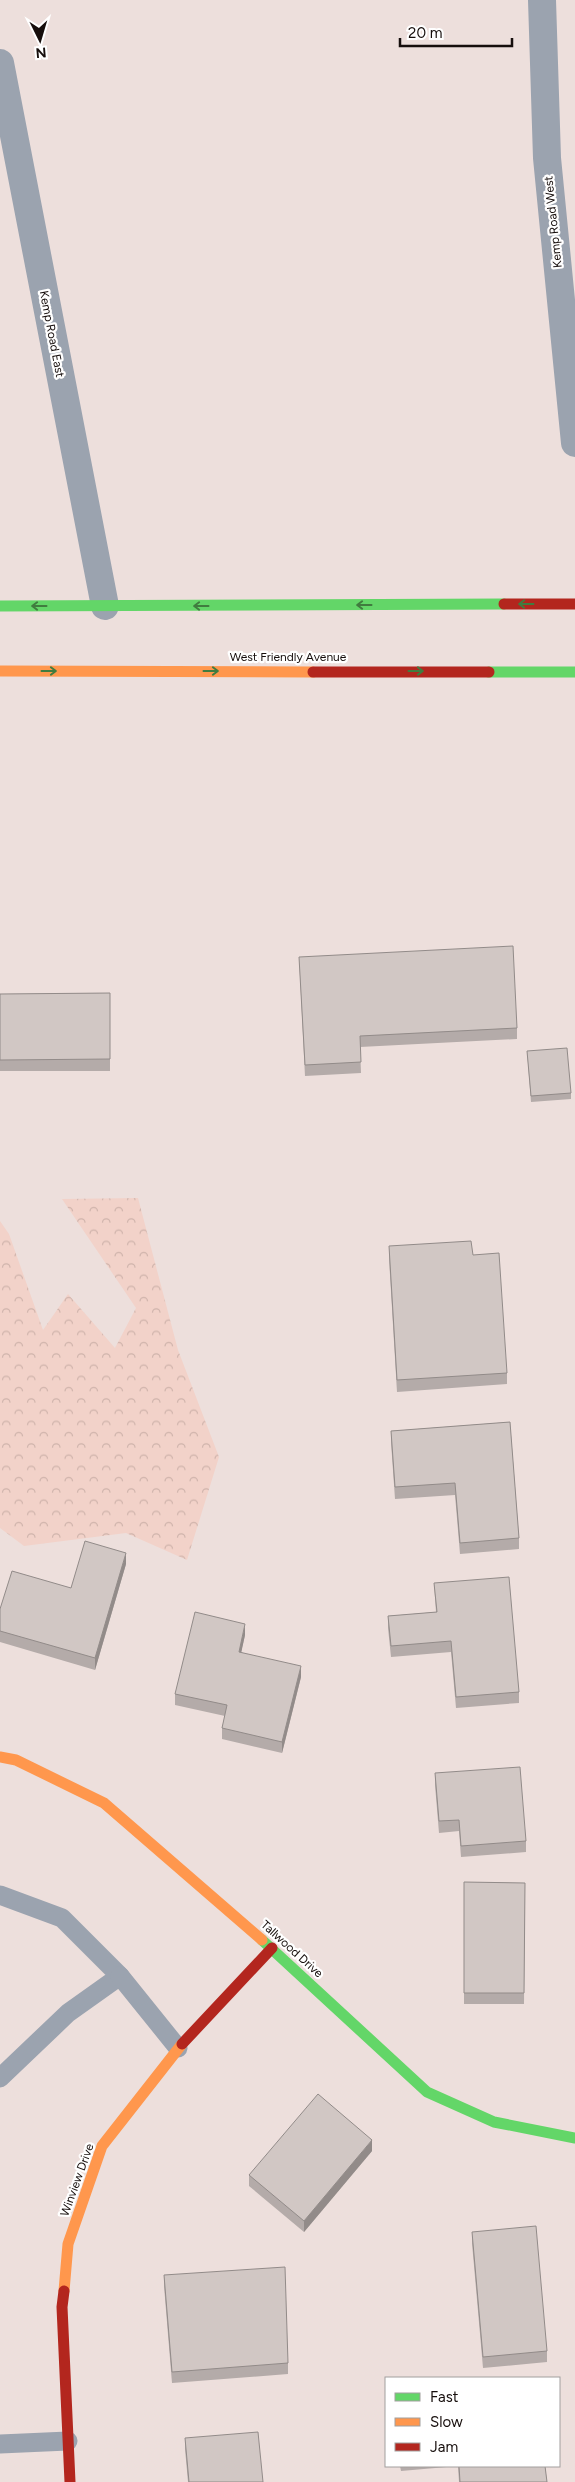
<svg xmlns="http://www.w3.org/2000/svg" width="575" height="2482" font-family="Figtree,sans-serif">
  <style>
    .forest { fill: url(#forest-crowns) }
    .lines { fill: none; stroke-linecap: round; stroke-linejoin: round }
    .lane { stroke: #9ba3af; stroke-width: 19 }
    .street { stroke: #9ba3af; stroke-width: 28 }
    .fast { stroke: #63d668; stroke-width: 11 }
    .slow { stroke: #ff974d; stroke-width: 11 }
    .jam { stroke: #b3261e; stroke-width: 11 }
    .wall { fill: #b4aba9 }
    .shaded-wall { fill: #928b89 }
    .building { fill: #d1c7c4; stroke: #928b89 }
    .oneway { stroke: #407c3f }
    .labels { text-anchor: middle; stroke-width: 4.5; stroke-linejoin: round; paint-order: stroke }
    .street-label { font-size: 12px; fill: #160e0c; stroke: #fff }
  </style>
  <defs>
    <pattern id="forest-crowns" width="20" height="18" patternUnits="userSpaceOnUse" patternTransform="scale(1.25)"><rect width="20" height="18" fill="#f2d2c9"/><path d="M2 6a3 3 0 1 1 6 0M12 15a3 3 0 1 1 6 0" fill="none" stroke="#cfb3ab"/></pattern>
  </defs>
  <rect width="100%" height="100%" fill="#eddfdc"/>
  <!-- forest -->
  <polygon class="forest" points="138,1198 178,1350 219,1457 187,1560 126,1533 24,1546 0,1528 0,1221 9,1234 43,1330 68,1294 115,1348 136,1308 62,1199"/>
  <g class="lines">
    <!-- lane -->
    <g class="lane">
      <polyline points="0,1895 62,1918 120,1976 68,2013 0,2078"/>
      <polyline points="120,1976 178,2048"/>
      <polyline points="0,2444 68,2441"/>
    </g>
    <!-- street -->
    <g class="street">
      <polyline points="542,0 547,158 575,443"/>
      <polyline points="0,63 105,606"/>
    </g>
    <!-- fast -->
    <g class="fast">
      <polyline points="0,606 504,604"/>
      <polyline points="489,672 575,672"/>
      <polyline points="262,1940 427,2092 494,2122 575,2138"/>
    </g>
    <!-- slow -->
    <g class="slow">
      <polyline points="0,671 313,672"/>
      <polyline points="0,1757 16,1760 104,1803 262,1940"/>
      <polyline points="64,2291 68,2244 102,2146 182,2044"/>
    </g>
    <!-- jam -->
    <g class="jam">
      <polyline points="504,604 575,604"/>
      <polyline points="313,672 489,672"/>
      <polyline points="182,2044 272,1948"/>
      <polyline points="64,2291 62,2307 70,2482"/>
    </g>
  </g>
  <!-- wall -->
  <g class="wall">
    <polygon points="299,957 517,1028 517,1039 360,1047 361,1073 305,1076"/>
    <polygon points="110,993 110,1071 0,1071 0,994"/>
    <polygon points="527,1051 571,1093 571,1099 531,1102"/>
    <polygon points="389,1246 473,1255 507,1373 507,1384 397,1392 389,1258"/>
    <polygon points="510,1422 519,1538 519,1549 460,1554 455,1495 395,1499 391,1442 391,1431"/>
    <polygon points="126,1564 95,1670 0,1642 0,1609 71,1588"/>
    <polygon points="434,1583 519,1692 519,1703 456,1708 451,1652 391,1657 388,1628 388,1616 436,1612"/>
    <polygon points="245,1635 241,1652 301,1677 282,1753 222,1739 222,1728 225,1716 175,1705 175,1694"/>
    <polygon points="435,1773 526,1841 526,1852 461,1857 459,1831 439,1833 435,1785"/>
    <polygon points="464,1882 525,1883 524,2004 464,2004"/>
    <polygon points="372,2151 304,2232 249,2186 249,2175"/>
    <polygon points="472,2232 547,2351 547,2362 483,2368 472,2243"/>
    <polygon points="164,2275 288,2363 288,2374 172,2383 164,2286"/>
    <polygon points="185,2438 263,2482 188,2482 185,2449"/>
    <polygon points="400,2466 545,2466 547,2482 459,2482 458,2466 401,2471"/>
  </g>
  <!-- shaded-wall -->
  <g class="shaded-wall">
    <polygon points="126,1553 126,1564 95,1670 95,1658"/>
    <polygon points="245,1624 245,1635 239,1663 239,1652"/>
    <polygon points="301,1666 301,1677 282,1753 282,1742"/>
    <polygon points="372,2140 372,2151 304,2232 304,2221"/>
  </g>
  <!-- building -->
  <g class="building">
    <polygon points="513,946 517,1028 360,1036 361,1062 305,1065 299,957"/>
    <polygon points="110,993 110,1059 0,1060 0,994"/>
    <polygon points="567,1048 571,1093 531,1096 527,1051"/>
    <polygon points="471,1241 473,1255 499,1253 507,1373 397,1380 389,1246"/>
    <polygon points="510,1422 519,1538 460,1543 455,1483 395,1487 391,1431"/>
    <polygon points="85,1541 126,1553 95,1658 0,1631 0,1609 12,1571 71,1588"/>
    <polygon points="509,1577 519,1692 456,1697 451,1641 391,1646 388,1616 437,1612 434,1583"/>
    <polygon points="195,1612 245,1624 239,1652 301,1666 282,1742 222,1728 227,1705 175,1694"/>
    <polygon points="520,1767 526,1841 461,1846 459,1820 439,1821 435,1773"/>
    <polygon points="464,1882 525,1883 524,1993 464,1993"/>
    <polygon points="318,2094 372,2140 304,2221 249,2175"/>
    <polygon points="536,2226 547,2351 483,2357 472,2232"/>
    <polygon points="285,2267 288,2363 172,2372 164,2275"/>
    <polygon points="258,2432 263,2482 189,2482 185,2438"/>
    <polygon points="459,2466 545,2466 547,2482 460,2482"/>
  </g>
  <!-- one-way arrows -->
  <defs><path id="oneway-shaft" d="M-6 0H5M1.5-3L5.5 0L1.5 3" fill="none" stroke-width="1.6" stroke-linecap="round" stroke-linejoin="round" transform="scale(1.25)"/></defs>
  <g class="oneway">
    <use href="#oneway-shaft" transform="translate(526 604) rotate(180)"/>
    <use href="#oneway-shaft" transform="translate(364 605) rotate(180)"/>
    <use href="#oneway-shaft" transform="translate(39 606) rotate(180)"/>
    <use href="#oneway-shaft" transform="translate(201 606) rotate(180)"/>
    <use href="#oneway-shaft" transform="translate(49 671)"/>
    <use href="#oneway-shaft" transform="translate(211 671)"/>
    <use href="#oneway-shaft" transform="translate(416 671)"/>
  </g>
  <g class="labels">
    <!-- street labels -->
    <g class="street-label">
      <text transform="translate(553 222) rotate(-96)" y="4">Kemp Road West</text>
      <text transform="translate(52 334) rotate(79)" y="4">Kemp Road East</text>
      <text x="288" y="661">West Friendly Avenue</text>
      <text transform="translate(292 1949) rotate(42)" y="4">Tallwood Drive</text>
      <text transform="translate(77 2180) rotate(-70)" y="4">Winview Drive</text>
    </g>
  </g>
  <!-- legend -->
  <rect x="385" y="2377" width="175" height="90" fill="#ffffff" stroke="#a29f9e"/>
  <rect x="395" y="2393" width="25" height="8" fill="#63d668" stroke="#a29f9e"/>
  <text x="430" y="2402" font-size="15" fill="#160e0c">Fast</text>
  <rect x="395" y="2418" width="25" height="8" fill="#ff974d" stroke="#a29f9e"/>
  <text x="430" y="2427" font-size="15" fill="#160e0c">Slow</text>
  <rect x="395" y="2443" width="25" height="8" fill="#b3261e" stroke="#a29f9e"/>
  <text x="430" y="2452" font-size="15" fill="#160e0c">Jam</text>
  <!-- north arrow -->
  <g transform="translate(40 40) rotate(175)" stroke="#ffffff" stroke-width="4" paint-order="stroke">
  <path d="M0-4L9 19L0 12L-9 19Z" fill="#160e0c"/>
  <text y="-8" font-size="14" font-weight="bold" text-anchor="middle" fill="#160e0c">N</text>
  </g>
  <!-- scale -->
  <path d="M400 38v8h112v-8" fill="none" stroke="#160e0c" stroke-width="2.5"/>
  <text x="408" y="38" font-size="15" fill="#160e0c" stroke="#ffffff" stroke-width="4" paint-order="stroke">20 m</text>
</svg>
